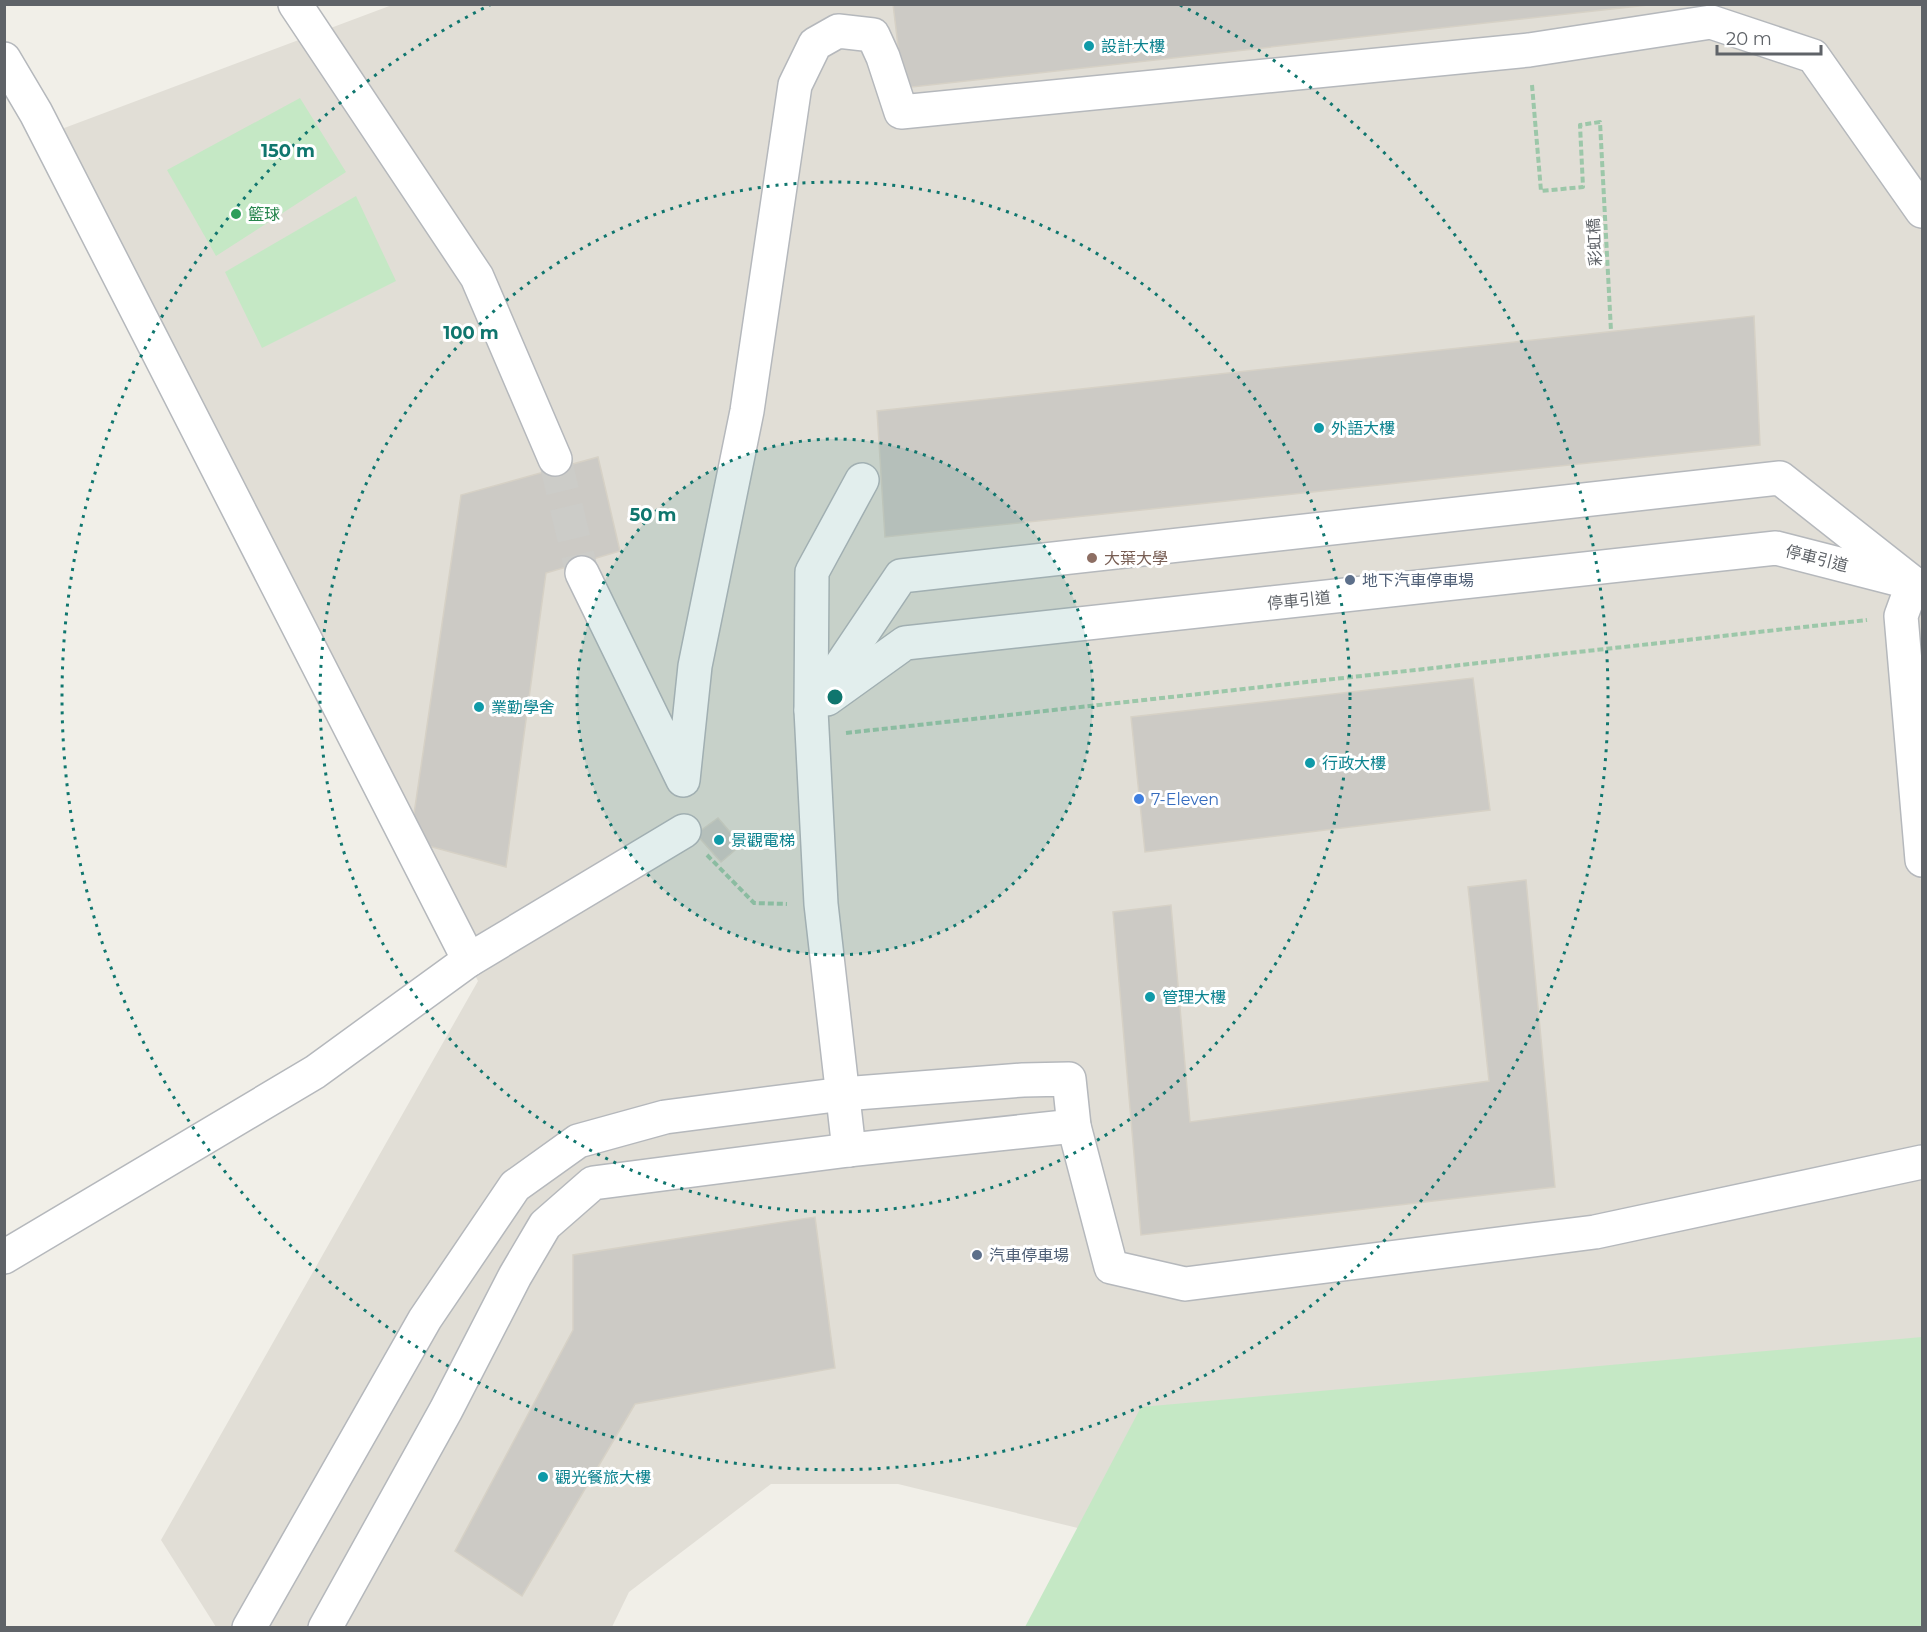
<svg xmlns="http://www.w3.org/2000/svg" width="1927" height="1632" font-family="Montserrat,'Noto Sans TC',sans-serif">
  <style>
    .education { fill: #e1ded6 }
    .green { fill: #c5e8c5 }
    .building { fill: #cccac5; stroke: #d6d1c6; stroke-width: 1.5 }
    .lines { fill: none; stroke-linecap: round; stroke-linejoin: round }
    .minor-tunnel { stroke: #ccccc8; stroke-width: 33; stroke-dasharray: 33 16; stroke-linecap: butt }
    .minor-casing { stroke: #b5b8bc; stroke-width: 36 }
    .path { stroke: #9cc7a9; stroke-width: 4; stroke-dasharray: 6 3; stroke-linecap: butt }
    .minor { stroke: #fff; stroke-width: 33 }
    .ring { fill: none; stroke: #0f766e; stroke-width: 3; stroke-dasharray: 3 6 }
    .culture-dot { fill: #0f9aa8; stroke: #fff; stroke-width: 2 }
    .leisure-dot { fill: #2e9e5b; stroke: #fff; stroke-width: 2 }
    .education-dot { fill: #8d6e63; stroke: #fff; stroke-width: 2 }
    .service-dot { fill: #5c6f8a; stroke: #fff; stroke-width: 2 }
    .shop-dot { fill: #3f7fe0; stroke: #fff; stroke-width: 2 }
    .labels { text-anchor: middle; stroke-width: 6; stroke-linejoin: round; paint-order: stroke }
    .culture-label { font-size: 16px; fill: #0d838f; stroke: #fff; text-anchor: start }
    .leisure-label { font-size: 16px; fill: #27864d; stroke: #fff; text-anchor: start }
    .street-label { font-size: 16px; fill: #5f6368; stroke: #fff }
    .education-label { font-size: 16px; fill: #785e54; stroke: #fff; text-anchor: start }
    .service-label { font-size: 16px; fill: #4e5e75; stroke: #fff; text-anchor: start }
    .shop-label { font-size: 16px; fill: #366cbe; stroke: #fff; text-anchor: start }
    .centre { fill: #0f766e; stroke: #fff; stroke-width: 3 }
    .ring-label { font-size: 18px; text-anchor: middle; font-weight: bold; fill: #0f766e; stroke: #fff; stroke-width: 6; stroke-linejoin: round; paint-order: stroke }
  </style>
  <rect width="100%" height="100%" fill="#f1efe8"/>
  <!-- education -->
  <polygon class="education" points="392,5 1922,5 1922,1558 1278,1577 898,1484 771,1484 629,1592 612,1627 216,1627 161,1540 478,981 43,136"/>
  <!-- green -->
  <g class="green">
    <polygon points="300,98 346,172 216,256 167,170"/>
    <polygon points="356,196 396,281 262,348 225,272"/>
    <polygon points="1922,1337 1922,1627 1025,1627 1141,1407"/>
  </g>
  <!-- building -->
  <g class="building">
    <polygon points="893,4 1657,4 903,88"/>
    <polygon points="1754,316 1760,445 885,537 877,411"/>
    <polygon points="598,457 620,551 546,573 506,867 410,841 461,495"/>
    <polygon points="1473,678 1490,810 1145,852 1131,717"/>
    <polygon points="718,818 741,845 721,862 696,834"/>
    <polygon points="1526,880 1555,1187 1141,1235 1113,912 1171,905 1190,1122 1489,1081 1468,887"/>
    <polygon points="815,1217 835,1368 635,1404 522,1596 455,1551 573,1330 573,1255"/>
  </g>
  <g class="lines">
    <!-- minor-tunnel -->
    <polyline class="minor-tunnel" points="555,459 582,573"/>
    <!-- minor casing -->
    <g class="minor-casing">
      <g id="minor">
        <polyline points="295,4 477,277 555,459"/>
        <polyline points="4,59 36,113 469,960"/>
        <polyline points="582,573 683,780 695,666 747,411 795,85 815,44 838,31 873,35 883,57 901,112 1529,50 1711,22 1813,56 1922,211"/>
        <polyline points="1922,587 1913,583 1901,616 1922,860"/>
        <polyline points="827,699 905,643 1776,548 1897,579"/>
        <polyline points="811,710 812,572 862,480"/>
        <polyline points="849,1150 821,904 811,710 901,576 1780,478 1913,583"/>
        <polyline points="4,1257 315,1072 469,960 684,831"/>
        <polyline points="249,1628 425,1319 515,1186 578,1141 665,1117 843,1094 1023,1080 1069,1079 1074,1126 1111,1267 1185,1284 1595,1232 1922,1162"/>
        <polyline points="325,1628 446,1410 515,1276 545,1225 593,1183 849,1150 1074,1126"/>
      </g>
    </g>
    <!-- path -->
    <g class="path">
      <polyline points="1532,85 1541,191 1583,187 1580,125 1600,122 1611,331"/>
      <polyline points="846,733 1867,620"/>
      <polyline points="707,855 754,903 787,904"/>
    </g>
    <!-- minor -->
    <use href="#minor" class="minor"/>
  </g>
  <!-- distance rings -->
  <circle cx="835" cy="697" r="258" fill="#0f766e" fill-opacity=".12"/>
  <g class="ring">
    <circle cx="835" cy="697" r="258"/>
    <circle cx="835" cy="697" r="515"/>
    <path d="M1180 5A773 773 0 1 1 490 5"/>
  </g>
  <!-- markers -->
  <g class="culture-dot">
    <circle cx="1089" cy="46" r="6"/>
    <circle cx="1319" cy="428" r="6"/>
    <circle cx="479" cy="707" r="6"/>
    <circle cx="1310" cy="763" r="6"/>
    <circle cx="719" cy="840" r="6"/>
    <circle cx="1150" cy="997" r="6"/>
    <circle cx="543" cy="1477" r="6"/>
  </g>
  <circle class="leisure-dot" cx="236" cy="214" r="6"/>
  <circle class="education-dot" cx="1092" cy="558" r="6"/>
  <g class="service-dot">
    <circle cx="1350" cy="580" r="6"/>
    <circle cx="977" cy="1255" r="6"/>
  </g>
  <circle class="shop-dot" cx="1139" cy="799" r="6"/>
  <g class="labels">
    <!-- culture labels -->
    <g class="culture-label">
      <text x="1101" y="52">設計大樓</text>
      <text x="1331" y="434">外語大樓</text>
      <text x="491" y="713">業勤學舍</text>
      <text x="1322" y="769">行政大樓</text>
      <text x="731" y="846">景觀電梯</text>
      <text x="1162" y="1003">管理大樓</text>
      <text x="555" y="1483">觀光餐旅大樓</text>
    </g>
    <!-- leisure labels -->
    <g class="leisure-label">
      <text x="248" y="220">籃球</text>
    </g>
    <!-- street labels -->
    <g class="street-label">
      <text transform="translate(1594 242) rotate(-93)" y="6">彩虹橋</text>
      <text transform="translate(1817 558) rotate(14)" y="6">停車引道</text>
      <text transform="translate(1299 600) rotate(-6)" y="6">停車引道</text>
    </g>
    <!-- education labels -->
    <g class="education-label">
      <text x="1104" y="564">大葉大學</text>
    </g>
    <!-- service labels -->
    <g class="service-label">
      <text x="1362" y="586">地下汽車停車場</text>
      <text x="989" y="1261">汽車停車場</text>
    </g>
    <!-- shop labels -->
    <g class="shop-label">
      <text x="1151" y="805">7-Eleven</text>
    </g>
  </g>
  <circle cx="835" cy="697" r="9" class="centre"/>
  <g class="ring-label">
    <text x="288" y="157">150 m</text>
    <text x="471" y="339">100 m</text>
    <text x="653" y="521">50 m</text>
  </g>
  <!-- border -->
  <rect width="1927" height="1632" fill="none" stroke="#5f6368" stroke-width="12"/>
  <!-- scale -->
  <path d="M1717 45v9h104v-9" fill="none" stroke="#5f6368" stroke-width="3"/>
  <text x="1726" y="45" font-size="18" fill="#5f6368" stroke="#ffffff" stroke-width="4.5" paint-order="stroke">20 m</text>
</svg>
